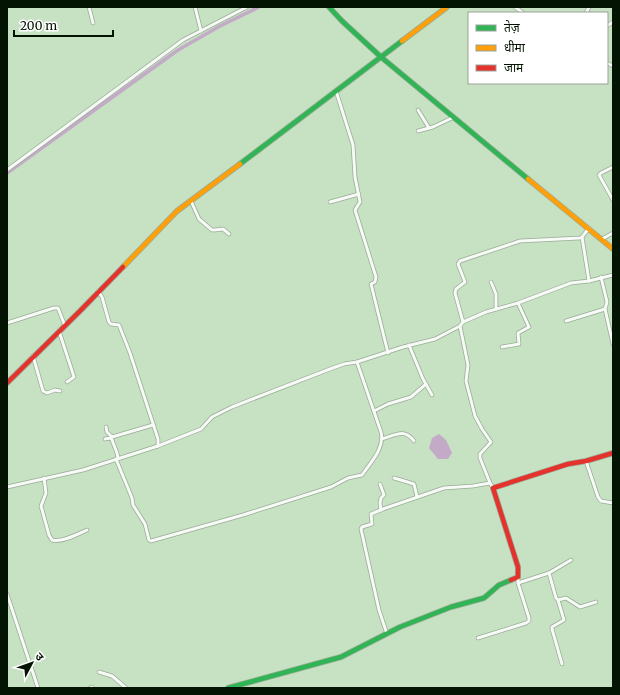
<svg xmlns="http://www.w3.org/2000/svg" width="620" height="695" font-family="Merriweather,'Noto Sans Devanagari',serif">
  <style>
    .water { fill: #c3aac7 }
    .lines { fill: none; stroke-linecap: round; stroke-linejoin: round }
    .canal { stroke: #c3aac7; stroke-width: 3.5 }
    .street-casing { stroke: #98ad95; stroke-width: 4.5 }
    .fast-casing { stroke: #98ad95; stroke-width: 6 }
    .slow-casing { stroke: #98ad95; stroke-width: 6 }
    .jam-casing { stroke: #98ad95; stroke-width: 6 }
    .street { stroke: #f7faf6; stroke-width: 3 }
    .fast { stroke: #30b455; stroke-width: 4.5 }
    .slow { stroke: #ff9f0a; stroke-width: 4.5 }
    .jam { stroke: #e5322d; stroke-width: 4.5 }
  </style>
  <rect width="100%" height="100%" fill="#c7e1c3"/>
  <!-- water -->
  <polygon class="water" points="439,434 446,440 452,453 448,459 438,459 429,448 432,438"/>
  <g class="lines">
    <!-- canal -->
    <polyline class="canal" points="7,173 178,50 220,26 259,7"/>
    <!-- street casing -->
    <g class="street-casing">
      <g id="street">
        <polyline points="89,7 93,23"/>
        <polyline points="195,7 201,31"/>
        <polyline points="515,7 523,13"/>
        <polyline points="586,13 589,7"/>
        <polyline points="607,26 613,22"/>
        <polyline points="607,63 613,66"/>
        <polyline points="336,91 353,145 355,177 360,202 355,210 376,277 375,282 371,284 388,353"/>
        <polyline points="418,110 429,128"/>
        <polyline points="418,131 433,127 454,117"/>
        <polyline points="613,167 601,173 599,175 613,200"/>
        <polyline points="7,170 183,40 247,7"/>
        <polyline points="191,201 199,219 212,230 215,230 223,229 229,234"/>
        <polyline points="330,202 359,194"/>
        <polyline points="582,237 589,281"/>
        <polyline points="602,239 613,233"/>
        <polyline points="601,277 607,302 605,309 613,344"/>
        <polyline points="491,282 496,294 496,309"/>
        <polyline points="566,321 605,309"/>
        <polyline points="463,322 455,293 456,289 465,282 458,264 460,261 520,241 580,238 582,237 589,228"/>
        <polyline points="7,323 54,308 58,308 65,326"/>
        <polyline points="460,326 468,365 466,381 475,416 482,429 491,442 480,454 480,458 490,483 493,488"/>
        <polyline points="59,331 74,377 67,382"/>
        <polyline points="409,345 423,379 432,395"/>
        <polyline points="502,347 519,344 518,333 529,327 518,303"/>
        <polyline points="33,356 43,391 47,393 55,390 60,391"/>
        <polyline points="374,411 388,404 411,397 426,384"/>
        <polyline points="106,427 107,432 112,437 153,425"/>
        <polyline points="105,439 111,438 112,440 117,453 118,458"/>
        <path d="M 382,439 C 396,435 404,428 414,441"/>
        <polyline points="158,446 196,431 201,429 212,417 232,407 330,369 344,364 357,362 403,347 435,339 460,326 463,322 486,312 518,303 571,283 589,281 613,275"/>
        <path d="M 116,459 L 132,498 L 133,505 L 145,524 L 149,540 L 151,541 L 243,515 L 331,487 L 348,478 L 362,475 C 371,462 385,448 381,432 L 357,362"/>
        <polyline points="586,461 598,497 601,501 613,503"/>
        <path d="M 44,478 L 46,493 L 41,506 L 49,535 L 52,540 C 61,543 78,534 87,530"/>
        <polyline points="394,478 414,484 417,497"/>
        <polyline points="380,484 384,495 381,498 380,503 381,510"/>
        <polyline points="7,487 83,470 158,446 158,439 130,353 119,325 111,324 109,322 102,297 98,291"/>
        <polyline points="549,573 556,598 558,600 566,598 580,607 596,602"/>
        <polyline points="518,583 549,573 571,560"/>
        <polyline points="7,594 38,688"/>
        <polyline points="558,600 564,620 552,627 552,629 562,664"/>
        <polyline points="387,634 379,610 361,529 362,527 372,524 371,514 383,509 444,488 473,486 490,483"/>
        <polyline points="478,638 526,623 529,621 529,618 518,583 518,577"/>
        <polyline points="99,672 112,676 126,688"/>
        <polyline points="90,688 92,687"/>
      </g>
    </g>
    <!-- fast casing -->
    <g class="fast-casing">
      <g id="fast">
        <polyline points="329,7 342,21 381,57 528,179"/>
        <polyline points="240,164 402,41"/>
        <polyline points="228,688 341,657 400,627 451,607 484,598 499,585 511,580"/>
      </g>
    </g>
    <!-- slow casing -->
    <g class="slow-casing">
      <g id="slow">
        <polyline points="402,41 447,7"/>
        <polyline points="528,179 613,249"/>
        <polyline points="123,267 177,211 240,164"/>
      </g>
    </g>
    <!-- jam casing -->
    <g class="jam-casing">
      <g id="jam">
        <polyline points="7,383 80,311 123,267"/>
        <polyline points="511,580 518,577 518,567 493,488 568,464 586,461 613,453"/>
      </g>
    </g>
    <!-- street -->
    <use href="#street" class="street"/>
    <!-- fast -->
    <use href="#fast" class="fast"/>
    <!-- slow -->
    <use href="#slow" class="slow"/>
    <!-- jam -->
    <use href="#jam" class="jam"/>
  </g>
  <!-- border -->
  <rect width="620" height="695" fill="none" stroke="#041402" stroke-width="16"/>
  <!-- legend -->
  <rect x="468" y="12" width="140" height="72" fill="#ffffff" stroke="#9ba19a"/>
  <rect x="476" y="25" width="20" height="6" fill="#30b455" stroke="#9ba19a"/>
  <text x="504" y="32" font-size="12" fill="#041402">तेज़</text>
  <rect x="476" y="45" width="20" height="6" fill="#ff9f0a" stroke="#9ba19a"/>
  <text x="504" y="52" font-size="12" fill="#041402">धीमा</text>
  <rect x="476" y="65" width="20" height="6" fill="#e5322d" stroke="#9ba19a"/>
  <text x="504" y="72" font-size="12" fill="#041402">जाम</text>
  <!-- north arrow -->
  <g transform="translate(32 663) rotate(49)" stroke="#ffffff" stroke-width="3" paint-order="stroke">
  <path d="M0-3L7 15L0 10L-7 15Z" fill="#041402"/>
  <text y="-6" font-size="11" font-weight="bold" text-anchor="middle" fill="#041402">उ</text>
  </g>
  <!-- scale -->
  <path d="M14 30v6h99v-6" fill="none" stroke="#041402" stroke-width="2"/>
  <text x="20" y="30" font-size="12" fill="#041402" stroke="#ffffff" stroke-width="3" paint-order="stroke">200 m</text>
</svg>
